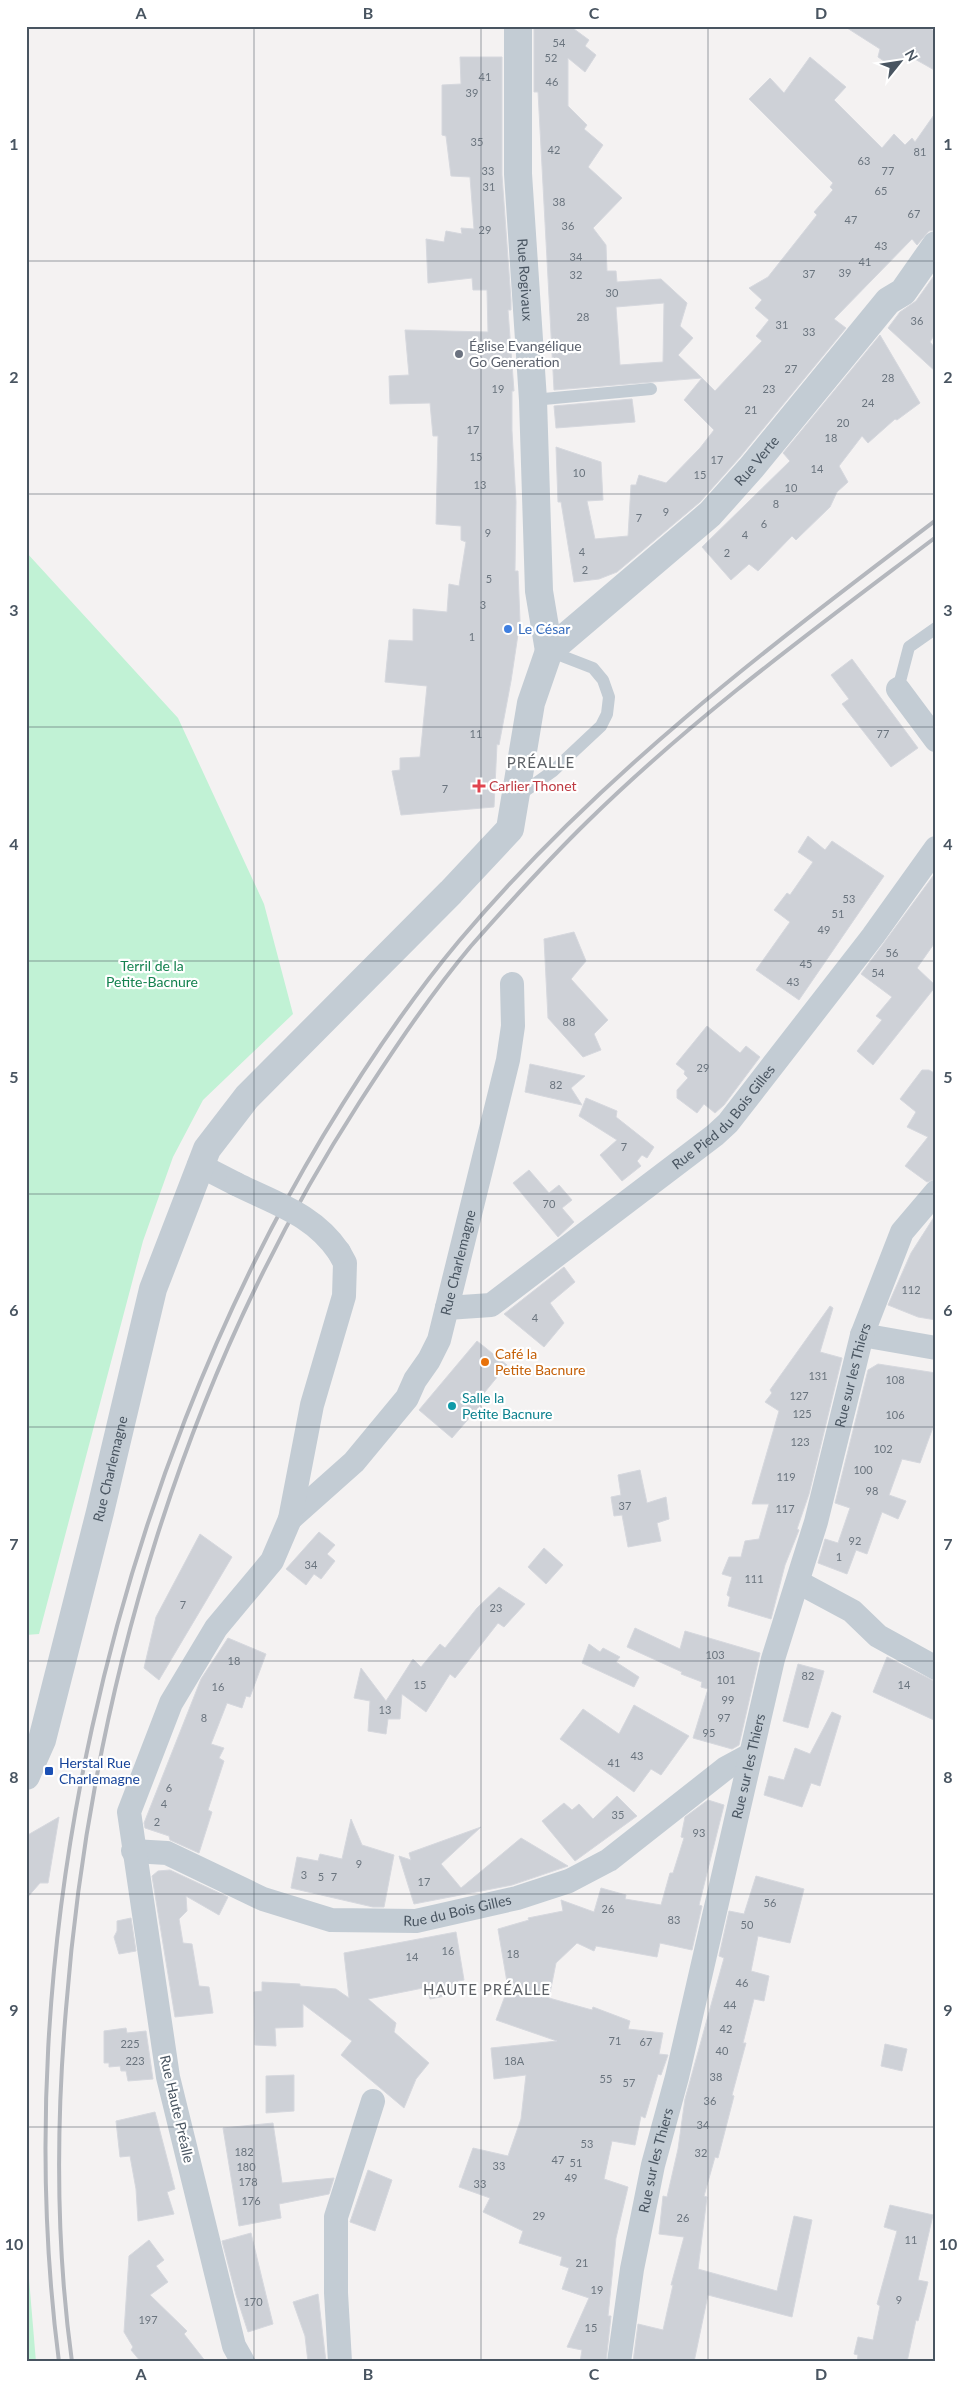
<svg xmlns="http://www.w3.org/2000/svg" width="962" height="2388" font-family="Lato,sans-serif">
  <style>
    .green { fill: #c1f2d5 }
    .building { fill: #ced1d7; stroke: #d6d8de; fill-rule: evenodd }
    .lines { fill: none; stroke-linecap: round; stroke-linejoin: round }
    .service { stroke: #c3ccd4; stroke-width: 12 }
    .minor { stroke: #c3ccd4; stroke-width: 24 }
    .tertiary { stroke: #c3ccd4; stroke-width: 28 }
    .rail { stroke: #b4b7bd; stroke-width: 4 }
    .minor-bridge { stroke: #c3ccd4; stroke-width: 24 }
    .grid { fill: none; stroke: #495561; stroke-width: 1; stroke-opacity: 0.55 }
    .worship-dot { fill: #6b7280; stroke: #fff; stroke-width: 2 }
    .shop-dot { fill: #3f7fe0; stroke: #fff; stroke-width: 2 }
    .health-dot { fill: #e0444e; stroke: #fff; stroke-width: 2 }
    .food-dot { fill: #e8710a; stroke: #fff; stroke-width: 2 }
    .culture-dot { fill: #0f9aa8; stroke: #fff; stroke-width: 2 }
    .transit-dot { fill: #1a4fb4; stroke: #fff; stroke-width: 2 }
    .labels { text-anchor: middle; stroke-width: 4.5; stroke-linejoin: round; paint-order: stroke }
    .number-label { font-size: 11px; fill: #6a747e }
    .street-label { font-size: 14px; fill: #495561; stroke: #fff }
    .worship-label { font-size: 14px; fill: #5b616d; stroke: #fff; text-anchor: start }
    .shop-label { font-size: 14px; fill: #366cbe; stroke: #fff; text-anchor: start }
    .health-label { font-size: 14px; fill: #be3a42; stroke: #fff; text-anchor: start }
    .park-label { font-size: 14px; fill: #14824f; stroke: #fff }
    .food-label { font-size: 14px; fill: #c56008; stroke: #fff; text-anchor: start }
    .culture-label { font-size: 14px; fill: #0d838f; stroke: #fff; text-anchor: start }
    .transit-label { font-size: 14px; fill: #164399; stroke: #fff; text-anchor: start }
    .neighbourhood-label { font-size: 15px; letter-spacing: 1px; fill: #5e6267; stroke: #fff }
    .neatline { fill: none; stroke: #495561; stroke-width: 2 }
    .grid-label { font-size: 16px; text-anchor: middle; font-weight: bold; fill: #495561 }
  </style>
  <rect width="100%" height="100%" fill="#f4f2f2"/>
  <!-- green -->
  <g class="green">
    <polygon points="26,552 178,718 264,904 293,1014 203,1100 173,1157 143,1241 39,1634 26,1635"/>
    <polygon points="26,2243 36,2362 26,2362"/>
  </g>
  <!-- building -->
  <g class="building">
    <path d="M 534,26 L 570,26 L 589,40 L 585,46 L 596,55 L 585,72 L 568,58 L 568,106 L 587,125 L 584,129 L 603,145 L 588,167 L 622,198 L 593,228 L 606,245 L 607,271 L 616,271 L 617,282 L 661,279 L 687,303 L 680,326 L 693,338 L 678,355 L 702,378 L 554,390 L 538,92 L 534,92 ZM 664,303 L 663,362 L 620,365 L 616,307 Z"/>
    <polygon points="844,26 925,26 936,32 936,71 906,54 897,70 878,57 880,49"/>
    <polygon points="460,57 502,57 502,175 511,300 511,310 508,310 514,391 512,391 512,431 516,502 515,571 518,571 520,621 511,681 499,745 497,744 494,807 401,815 392,771 400,770 400,758 420,757 427,686 385,682 389,640 413,641 413,609 447,612 449,584 459,586 466,542 461,540 461,526 436,524 438,436 433,436 430,403 390,404 389,376 409,375 405,330 488,332 487,290 473,290 472,278 428,283 426,239 444,242 446,231 462,234 461,228 474,229 470,177 451,176 446,136 442,135 442,85 461,84"/>
    <polygon points="810,57 846,87 834,100 882,148 894,134 905,145 912,138 915,142 936,112 936,230 929,231 917,245 912,239 834,319 846,328 740,457 700,502 617,572 599,579 574,582 561,502 558,502 556,447 601,462 603,500 587,501 595,539 628,536 631,485 636,485 639,475 666,483 700,448 714,430 684,400 702,378 715,391 762,341 756,336 769,320 755,308 762,300 749,288 768,277 817,215 814,212 833,190 830,187 833,183 749,99 770,78 784,93"/>
    <polygon points="936,273 936,332 930,342 936,349 936,372 888,328 900,312 916,301"/>
    <polygon points="880,335 920,403 897,420 895,419 868,443 862,436 839,466 848,482 837,492 830,507 796,540 792,536 758,571 749,564 731,580 702,547 790,461 783,453"/>
    <polygon points="632,399 635,422 556,428 554,406"/>
    <polygon points="852,659 918,748 891,767 842,704 849,699 831,675"/>
    <polygon points="808,836 825,850 832,841 884,876 799,1000 756,970 790,922 774,910 787,893 790,895 813,862 798,852"/>
    <polygon points="936,872 936,941 917,968 936,986 873,1065 857,1051 882,1020 876,1016 892,997 861,974"/>
    <polygon points="574,932 586,961 571,979 608,1020 594,1034 601,1050 583,1057 548,1018 544,939"/>
    <polygon points="707,1026 740,1053 746,1046 760,1057 724,1105 715,1113 704,1104 697,1113 677,1098 677,1090 688,1078 684,1074 685,1071 676,1064"/>
    <polygon points="530,1064 585,1076 571,1088 582,1105 525,1092"/>
    <polygon points="922,1070 929,1070 936,1074 936,1179 927,1182 905,1166 928,1137 907,1127 916,1112 900,1099"/>
    <polygon points="586,1098 617,1111 616,1117 654,1147 647,1158 642,1155 637,1161 641,1166 622,1181 600,1155 617,1140 579,1116"/>
    <polygon points="529,1170 549,1193 559,1185 572,1200 562,1208 574,1222 558,1237 513,1183"/>
    <polygon points="936,1214 936,1320 918,1317 888,1305 911,1253"/>
    <polygon points="564,1267 575,1282 550,1303 564,1323 544,1347 504,1314"/>
    <polygon points="830,1306 833,1308 820,1352 842,1358 809,1494 797,1529 799,1530 785,1565 771,1619 728,1606 730,1597 727,1595 732,1577 722,1574 729,1557 741,1557 745,1541 759,1539 769,1504 752,1504 779,1411 765,1402 772,1393 770,1390"/>
    <polygon points="477,1341 507,1365 480,1398 484,1401 452,1438 419,1410"/>
    <polygon points="878,1364 936,1373 936,1419 920,1463 902,1459 889,1495 906,1501 898,1519 882,1512 867,1554 856,1550 847,1574 818,1563 825,1539 838,1543 850,1508 835,1503 868,1370"/>
    <polygon points="640,1470 647,1503 666,1497 669,1519 657,1523 661,1541 628,1547 622,1515 614,1516 611,1497 621,1495 618,1475"/>
    <polygon points="319,1532 335,1545 327,1554 335,1561 321,1579 314,1574 306,1585 286,1569"/>
    <polygon points="200,1534 232,1557 159,1680 144,1668 156,1617"/>
    <polygon points="544,1548 563,1565 546,1584 528,1567"/>
    <polygon points="499,1587 525,1604 504,1627 498,1623 455,1678 450,1674 426,1712 402,1694 400,1719 388,1719 386,1734 368,1731 370,1701 354,1698 361,1668 386,1701 413,1659 421,1667 440,1644 445,1648 477,1608"/>
    <polygon points="635,1628 680,1649 685,1631 760,1653 739,1745 732,1749 693,1738 708,1689 701,1687 702,1682 681,1674 682,1672 627,1647"/>
    <polygon points="228,1638 266,1654 250,1697 246,1696 242,1708 227,1703 211,1744 224,1748 219,1758 224,1761 208,1810 212,1812 199,1853 170,1840 169,1836 145,1828 144,1823 201,1679"/>
    <polygon points="589,1644 600,1652 603,1648 620,1657 616,1662 639,1677 634,1687 582,1663"/>
    <polygon points="887,1657 936,1682 936,1721 873,1692"/>
    <polygon points="798,1664 824,1671 808,1728 783,1721"/>
    <polygon points="634,1705 689,1736 661,1775 651,1769 634,1792 560,1739 583,1709 619,1734"/>
    <polygon points="832,1712 841,1716 820,1786 811,1783 802,1807 764,1795 769,1776 784,1780 795,1748 810,1754"/>
    <polygon points="617,1796 637,1816 575,1861 542,1821 564,1803 572,1810 579,1804 593,1819"/>
    <polygon points="708,1800 724,1805 699,1905 702,1906 692,1950 660,1943 657,1957 596,1946 594,1951 577,1943 556,1963 549,1998 592,2010 593,2007 630,2021 628,2029 663,2033 659,2054 668,2055 661,2075 658,2074 645,2118 641,2116 635,2145 612,2141 604,2179 628,2187 616,2238 608,2316 611,2316 606,2362 580,2362 582,2350 567,2347 589,2298 562,2289 569,2268 560,2265 562,2257 519,2243 523,2231 483,2212 490,2198 459,2187 473,2148 508,2156 521,2119 526,2075 494,2079 491,2048 557,2041 496,2020 508,1988 498,1929 529,1920 528,1918 563,1911 561,1900 594,1912 601,1888 626,1895 625,1899 661,1905 670,1873 673,1873 684,1838 681,1837 685,1817"/>
    <polygon points="59,1817 48,1883 40,1883 26,1899 26,1836"/>
    <polygon points="351,1819 362,1845 394,1855 384,1907 373,1907 291,1888 297,1857 318,1861 320,1854 342,1859"/>
    <polygon points="481,1827 441,1864 461,1888 521,1838 568,1866 512,1885 414,1904 399,1856 411,1860 409,1853"/>
    <polygon points="170,1870 228,1897 219,1915 186,1896 187,1911 179,1919 183,1943 192,1944 199,1986 209,1987 213,2013 175,2017 152,1876 158,1871"/>
    <polygon points="756,1876 804,1889 790,1943 758,1936 751,1971 769,1976 764,2001 754,1999 743,2043 746,2043 732,2095 734,2096 718,2158 715,2157 704,2196 707,2197 698,2269 777,2291 794,2216 812,2220 792,2317 708,2295 694,2362 633,2362 638,2324 663,2330 673,2285 671,2285 684,2237 659,2234 663,2196 667,2197 678,2149 685,2099 724,1958 719,1956 729,1911 744,1914"/>
    <polygon points="131,1918 136,1951 119,1954 114,1937 117,1931 117,1921"/>
    <polygon points="456,1932 464,1980 454,1982 456,1994 430,1999 428,1987 368,1999 396,2023 394,2032 429,2063 416,2079 404,2108 341,2055 352,2041 303,2004 303,2027 275,2028 276,2046 255,2045 254,1992 262,1991 262,1982 300,1984 300,1986 336,1989 349,1998 344,1953"/>
    <polygon points="126,2028 127,2033 146,2031 153,2079 128,2081 126,2071 121,2071 120,2066 109,2067 109,2063 104,2063 104,2031"/>
    <polygon points="885,2044 907,2049 902,2071 881,2066"/>
    <polygon points="294,2075 294,2111 266,2113 266,2076"/>
    <polygon points="155,2112 175,2189 167,2192 174,2214 138,2221 136,2189 130,2156 120,2157 116,2121"/>
    <polygon points="273,2123 282,2183 334,2178 329,2194 279,2204 281,2218 239,2226 223,2128"/>
    <polygon points="368,2170 392,2180 375,2231 350,2222"/>
    <polygon points="890,2205 933,2215 918,2280 928,2282 918,2321 916,2320 907,2362 857,2362 858,2355 854,2354 858,2337 873,2340 880,2306 877,2304 897,2231 884,2227"/>
    <polygon points="251,2233 273,2324 248,2332 236,2295 222,2241"/>
    <polygon points="149,2240 164,2260 156,2266 168,2282 150,2295 187,2331 184,2334 206,2362 141,2362 131,2350 133,2347 124,2332 129,2256"/>
    <polygon points="318,2294 326,2362 308,2362 305,2336 293,2302"/>
  </g>
  <g class="lines">
    <!-- service -->
    <g class="service">
      <polyline points="533,400 651,389"/>
      <polyline points="898,689 909,647 936,628"/>
      <polyline points="518,796 553,771 601,726 607,714 609,697 603,680 593,668 549,651"/>
    </g>
    <!-- minor -->
    <g class="minor">
      <polyline points="898,689 936,740"/>
      <polyline points="199,1165 236,1184"/>
      <path id="s1" d="M 447,1308 L 491,1305 L 715,1135 L 728,1123 L 873,936 L 936,848"/>
      <polyline points="862,1335 936,1348"/>
      <path id="s2" d="M 290,1519 L 354,1462 L 407,1398 L 415,1380 L 429,1360 L 439,1340 L 508,1060 L 513,1026 L 512,984"/>
      <polyline points="798,1582 852,1611 878,1636 936,1668"/>
      <path id="s3" d="M 133,1851 L 167,1853 L 263,1899 L 331,1920 L 416,1921 L 517,1898 L 569,1881 L 609,1860 L 726,1768 L 750,1755"/>
      <polyline points="243,2362 234,2346 168,2077 129,1812 171,1703 216,1628 272,1561 290,1519 312,1405 344,1296 345,1263 339,1252"/>
      <polyline points="340,2362 336,2293 336,2217 373,2101"/>
      <path id="s4" d="M 619,2362 L 632,2269 L 653,2165 L 677,2077 L 773,1659 L 816,1522 L 862,1335 L 902,1232 L 936,1192"/>
    </g>
    <!-- tertiary -->
    <g class="tertiary">
      <path id="s5" d="M 518,26 L 518,174 L 533,400 L 539,591 L 549,651"/>
      <path id="s6" d="M 26,1776 L 42,1740 L 100,1512 L 153,1289 L 207,1149 L 247,1097 L 451,892 L 510,829 L 531,703 L 549,651 L 710,514 L 752,467 L 888,301 L 903,292 L 936,245"/>
    </g>
    <!-- rail -->
    <g class="rail">
      <path d="M 59,2362 C 6,1953 112,1489 323,1136 C 364,1068 408,1002 459,941 C 597,777 766,649 936,520"/>
      <path d="M 72,2362 C 56,2246 56,2126 66,2009 C 91,1690 185,1373 359,1103 C 394,1049 430,995 471,946 C 509,903 547,861 588,821 C 695,716 816,628 936,537"/>
    </g>
    <!-- minor-bridge -->
    <path class="minor-bridge" d="M 236,1184 C 276,1204 313,1214 339,1252"/>
  </g>
  <!-- grid -->
  <path class="grid" d="M 254,26 L 254,2362M 481,26 L 481,2362M 708,26 L 708,2362M 26,261 L 936,261M 26,494 L 936,494M 26,727 L 936,727M 26,961 L 936,961M 26,1194 L 936,1194M 26,1427 L 936,1427M 26,1661 L 936,1661M 26,1894 L 936,1894M 26,2127 L 936,2127"/>
  <!-- markers -->
  <circle class="worship-dot" cx="459" cy="354" r="5"/>
  <circle class="shop-dot" cx="508" cy="629" r="5"/>
  <path class="health-dot" d="M476.5 778.5h5v5h5v5h-5v5h-5v-5h-5v-5h5z"/>
  <circle class="food-dot" cx="485" cy="1362" r="5"/>
  <circle class="culture-dot" cx="452" cy="1406" r="5"/>
  <rect class="transit-dot" x="44" y="1766" width="10" height="10" rx="2.5"/>
  <g class="labels">
    <!-- number labels -->
    <g class="number-label">
      <text x="559" y="47">54</text>
      <text x="551" y="62">52</text>
      <text x="485" y="81">41</text>
      <text x="552" y="86">46</text>
      <text x="472" y="97">39</text>
      <text x="477" y="146">35</text>
      <text x="554" y="154">42</text>
      <text x="920" y="156">81</text>
      <text x="864" y="165">63</text>
      <text x="488" y="175">33</text>
      <text x="888" y="175">77</text>
      <text x="489" y="191">31</text>
      <text x="881" y="195">65</text>
      <text x="559" y="206">38</text>
      <text x="914" y="218">67</text>
      <text x="851" y="224">47</text>
      <text x="568" y="230">36</text>
      <text x="485" y="234">29</text>
      <text x="881" y="250">43</text>
      <text x="576" y="261">34</text>
      <text x="865" y="266">41</text>
      <text x="845" y="277">39</text>
      <text x="809" y="278">37</text>
      <text x="576" y="279">32</text>
      <text x="612" y="297">30</text>
      <text x="583" y="321">28</text>
      <text x="917" y="325">36</text>
      <text x="782" y="329">31</text>
      <text x="809" y="336">33</text>
      <text x="791" y="373">27</text>
      <text x="888" y="382">28</text>
      <text x="498" y="393">19</text>
      <text x="769" y="393">23</text>
      <text x="868" y="407">24</text>
      <text x="751" y="414">21</text>
      <text x="843" y="427">20</text>
      <text x="473" y="434">17</text>
      <text x="831" y="442">18</text>
      <text x="476" y="461">15</text>
      <text x="717" y="464">17</text>
      <text x="817" y="473">14</text>
      <text x="579" y="477">10</text>
      <text x="700" y="479">15</text>
      <text x="480" y="489">13</text>
      <text x="791" y="492">10</text>
      <text x="776" y="508">8</text>
      <text x="666" y="516">9</text>
      <text x="639" y="522">7</text>
      <text x="764" y="528">6</text>
      <text x="488" y="537">9</text>
      <text x="745" y="539">4</text>
      <text x="582" y="556">4</text>
      <text x="727" y="557">2</text>
      <text x="585" y="574">2</text>
      <text x="489" y="583">5</text>
      <text x="483" y="609">3</text>
      <text x="472" y="641">1</text>
      <text x="476" y="738">11</text>
      <text x="883" y="738">77</text>
      <text x="445" y="793">7</text>
      <text x="849" y="903">53</text>
      <text x="838" y="918">51</text>
      <text x="824" y="934">49</text>
      <text x="892" y="957">56</text>
      <text x="806" y="968">45</text>
      <text x="878" y="977">54</text>
      <text x="793" y="986">43</text>
      <text x="569" y="1026">88</text>
      <text x="703" y="1072">29</text>
      <text x="556" y="1089">82</text>
      <text x="624" y="1151">7</text>
      <text x="549" y="1208">70</text>
      <text x="911" y="1294">112</text>
      <text x="535" y="1322">4</text>
      <text x="818" y="1380">131</text>
      <text x="895" y="1384">108</text>
      <text x="799" y="1400">127</text>
      <text x="802" y="1418">125</text>
      <text x="895" y="1419">106</text>
      <text x="800" y="1446">123</text>
      <text x="883" y="1453">102</text>
      <text x="863" y="1474">100</text>
      <text x="786" y="1481">119</text>
      <text x="872" y="1495">98</text>
      <text x="625" y="1510">37</text>
      <text x="785" y="1513">117</text>
      <text x="855" y="1545">92</text>
      <text x="839" y="1561">1</text>
      <text x="311" y="1569">34</text>
      <text x="754" y="1583">111</text>
      <text x="183" y="1609">7</text>
      <text x="496" y="1612">23</text>
      <text x="715" y="1659">103</text>
      <text x="234" y="1665">18</text>
      <text x="808" y="1680">82</text>
      <text x="726" y="1684">101</text>
      <text x="420" y="1689">15</text>
      <text x="904" y="1689">14</text>
      <text x="218" y="1691">16</text>
      <text x="728" y="1704">99</text>
      <text x="385" y="1714">13</text>
      <text x="204" y="1722">8</text>
      <text x="724" y="1722">97</text>
      <text x="709" y="1737">95</text>
      <text x="637" y="1760">43</text>
      <text x="614" y="1767">41</text>
      <text x="169" y="1792">6</text>
      <text x="164" y="1808">4</text>
      <text x="618" y="1819">35</text>
      <text x="157" y="1826">2</text>
      <text x="699" y="1837">93</text>
      <text x="359" y="1868">9</text>
      <text x="304" y="1879">3</text>
      <text x="321" y="1881">5</text>
      <text x="334" y="1881">7</text>
      <text x="424" y="1886">17</text>
      <text x="770" y="1907">56</text>
      <text x="608" y="1913">26</text>
      <text x="674" y="1924">83</text>
      <text x="747" y="1929">50</text>
      <text x="448" y="1955">16</text>
      <text x="513" y="1958">18</text>
      <text x="412" y="1961">14</text>
      <text x="742" y="1987">46</text>
      <text x="730" y="2009">44</text>
      <text x="726" y="2033">42</text>
      <text x="615" y="2045">71</text>
      <text x="646" y="2046">67</text>
      <text x="130" y="2048">225</text>
      <text x="722" y="2055">40</text>
      <text x="135" y="2065">223</text>
      <text x="514" y="2065">18A</text>
      <text x="716" y="2081">38</text>
      <text x="606" y="2083">55</text>
      <text x="629" y="2087">57</text>
      <text x="710" y="2105">36</text>
      <text x="703" y="2129">34</text>
      <text x="587" y="2148">53</text>
      <text x="244" y="2156">182</text>
      <text x="701" y="2157">32</text>
      <text x="558" y="2164">47</text>
      <text x="576" y="2167">51</text>
      <text x="499" y="2170">33</text>
      <text x="246" y="2171">180</text>
      <text x="571" y="2182">49</text>
      <text x="248" y="2186">178</text>
      <text x="480" y="2188">33</text>
      <text x="251" y="2205">176</text>
      <text x="539" y="2220">29</text>
      <text x="683" y="2222">26</text>
      <text x="911" y="2244">11</text>
      <text x="582" y="2267">21</text>
      <text x="597" y="2294">19</text>
      <text x="899" y="2304">9</text>
      <text x="253" y="2306">170</text>
      <text x="148" y="2324">197</text>
      <text x="591" y="2332">15</text>
    </g>
    <!-- street labels -->
    <g class="street-label">
      <text dy="5" stroke="none"><textPath href="#s5" startOffset="254">Rue Rogivaux</textPath></text>
      <text dy="5" stroke="none"><textPath href="#s6" startOffset="1560">Rue Verte</textPath></text>
      <text dy="5" stroke="none"><textPath href="#s1" startOffset="344">Rue Pied du Bois Gilles</textPath></text>
      <text dy="5" stroke="none"><textPath href="#s2" startOffset="315">Rue Charlemagne</textPath></text>
      <text dy="5" stroke="none"><textPath href="#s4" startOffset="1015">Rue sur les Thiers</textPath></text>
      <text dy="5" stroke="none"><textPath href="#s6" startOffset="319">Rue Charlemagne</textPath></text>
      <text dy="5" stroke="none"><textPath href="#s4" startOffset="610">Rue sur les Thiers</textPath></text>
      <text dy="5" stroke="none"><textPath href="#s3" startOffset="339">Rue du Bois Gilles</textPath></text>
      <text transform="translate(177 2109) rotate(77)" y="5">Rue Haute Préalle</text>
      <text dy="5" stroke="none"><textPath href="#s4" startOffset="205">Rue sur les Thiers</textPath></text>
    </g>
    <!-- worship labels -->
    <g class="worship-label">
      <text x="469" y="351">Église Evangélique<tspan x="469" dy="16">Go Generation</tspan></text>
    </g>
    <!-- shop labels -->
    <g class="shop-label">
      <text x="518" y="634">Le César</text>
    </g>
    <!-- health labels -->
    <g class="health-label">
      <text x="489" y="791">Carlier Thonet</text>
    </g>
    <!-- park labels -->
    <g class="park-label">
      <text x="152" y="971">Terril de la<tspan x="152" dy="16">Petite-Bacnure</tspan></text>
    </g>
    <!-- food labels -->
    <g class="food-label">
      <text x="495" y="1359">Café la<tspan x="495" dy="16">Petite Bacnure</tspan></text>
    </g>
    <!-- culture labels -->
    <g class="culture-label">
      <text x="462" y="1403">Salle la<tspan x="462" dy="16">Petite Bacnure</tspan></text>
    </g>
    <!-- transit labels -->
    <g class="transit-label">
      <text x="59" y="1768">Herstal Rue<tspan x="59" dy="16">Charlemagne</tspan></text>
    </g>
    <!-- neighbourhood labels -->
    <g class="neighbourhood-label">
      <text x="541" y="768">PRÉALLE</text>
      <text x="487" y="1995">HAUTE PRÉALLE</text>
    </g>
  </g>
  <!-- border -->
  <rect width="962" height="2388" fill="none" stroke="#ffffff" stroke-width="55"/>
  <!-- north arrow -->
  <g transform="translate(900 62) rotate(60)" stroke="#ffffff" stroke-width="4" paint-order="stroke">
  <path d="M0-4L9 19L0 12L-9 19Z" fill="#495561"/>
  <text y="-8" font-size="14" font-weight="bold" text-anchor="middle" fill="#495561">N</text>
  </g>
  <rect x="28" y="28" width="906" height="2332" class="neatline"/>
  <g class="grid-label">
    <text x="141" y="19">A</text>
    <text x="368" y="19">B</text>
    <text x="594" y="19">C</text>
    <text x="821" y="19">D</text>
    <text x="14" y="150">1</text>
    <text x="948" y="150">1</text>
    <text x="14" y="383">2</text>
    <text x="948" y="383">2</text>
    <text x="14" y="616">3</text>
    <text x="948" y="616">3</text>
    <text x="14" y="850">4</text>
    <text x="948" y="850">4</text>
    <text x="14" y="1083">5</text>
    <text x="948" y="1083">5</text>
    <text x="14" y="1316">6</text>
    <text x="948" y="1316">6</text>
    <text x="14" y="1550">7</text>
    <text x="948" y="1550">7</text>
    <text x="14" y="1783">8</text>
    <text x="948" y="1783">8</text>
    <text x="14" y="2016">9</text>
    <text x="948" y="2016">9</text>
    <text x="14" y="2250">10</text>
    <text x="948" y="2250">10</text>
    <text x="141" y="2380">A</text>
    <text x="368" y="2380">B</text>
    <text x="594" y="2380">C</text>
    <text x="821" y="2380">D</text>
  </g>
</svg>
